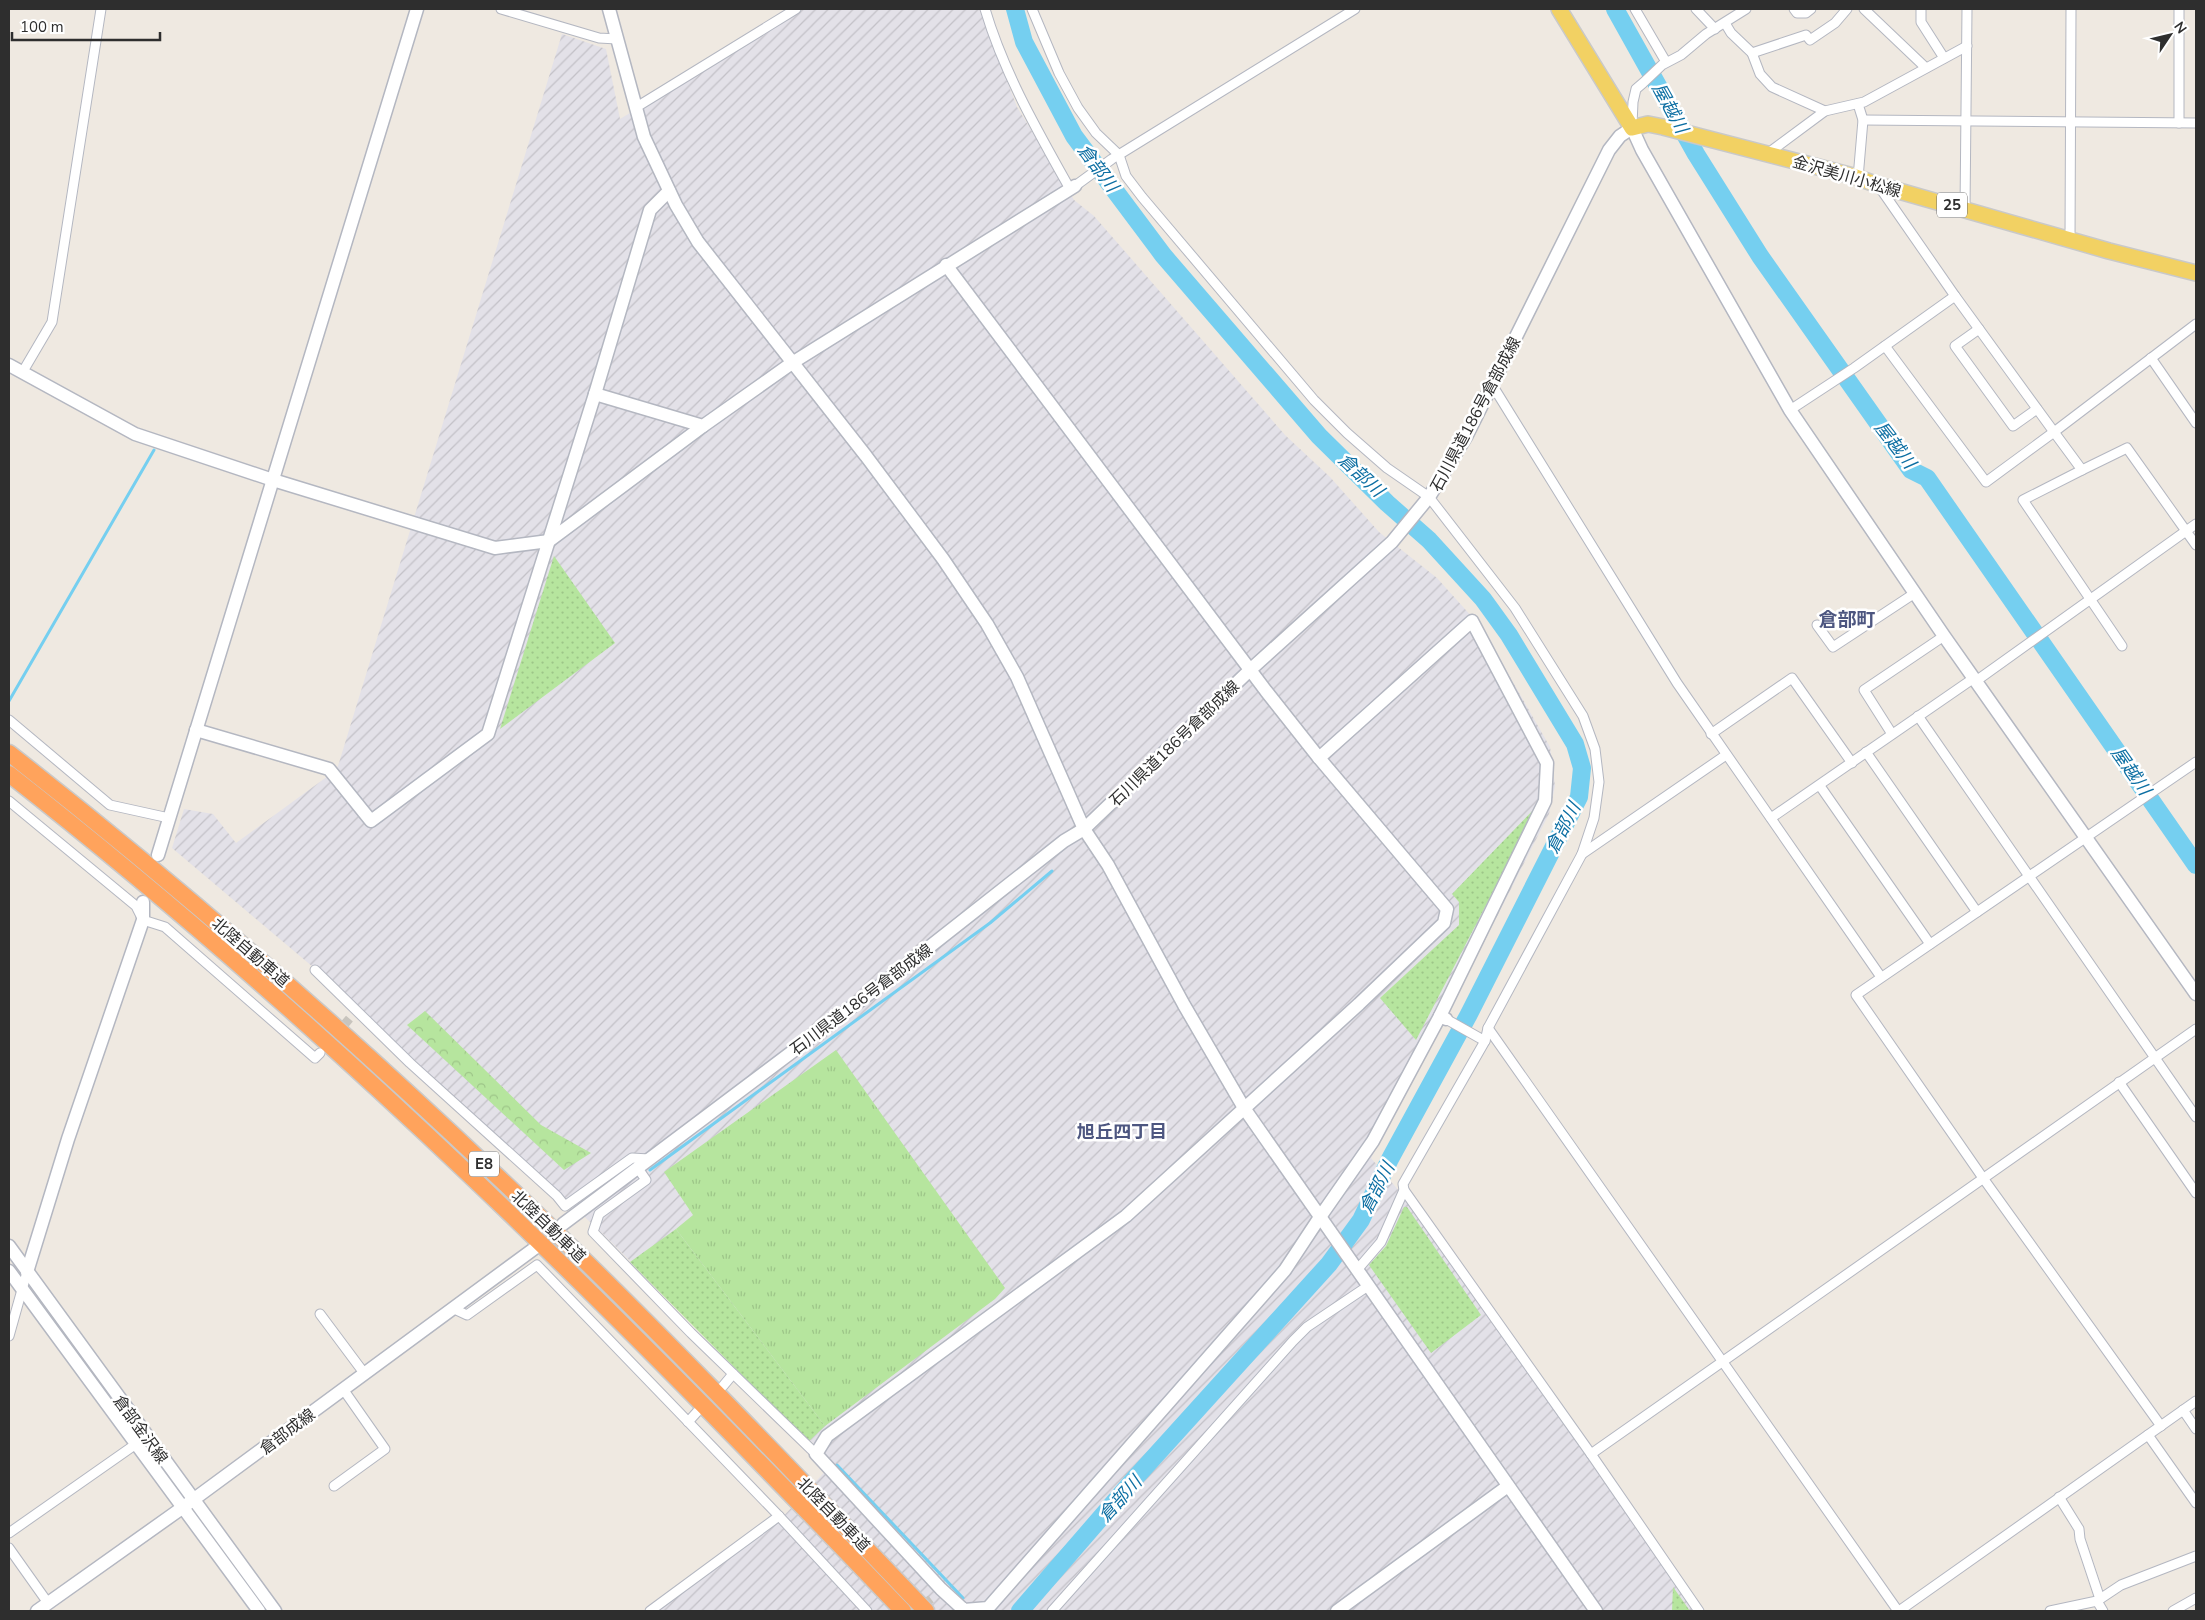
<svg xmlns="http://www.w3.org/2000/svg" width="2205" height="1620" font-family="'Nunito Sans','Noto Sans JP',sans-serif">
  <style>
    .industrial { fill: url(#industrial-furrows) }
    .grass { fill: url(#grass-tufts) }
    .forest { fill: url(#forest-crowns) }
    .park { fill: url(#park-dots) }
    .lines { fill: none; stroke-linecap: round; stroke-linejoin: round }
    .stream { stroke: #75cff0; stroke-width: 3 }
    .river { stroke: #75cff0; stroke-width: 18 }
    .street-tunnel { stroke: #c8c4bd; stroke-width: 9; stroke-dasharray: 9 4.5; stroke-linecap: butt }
    .street-casing { stroke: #b4b7c1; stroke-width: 11 }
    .secondary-casing { stroke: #b4b7c1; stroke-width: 15 }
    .primary-casing { stroke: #c9c9c9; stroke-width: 18 }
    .highway-casing { stroke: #c9c9c9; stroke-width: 19 }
    .street { stroke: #fff; stroke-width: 9 }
    .secondary { stroke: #fff; stroke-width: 12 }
    .primary { stroke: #f2d163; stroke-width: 15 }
    .highway { stroke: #ffa35c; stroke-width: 16 }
    .labels { text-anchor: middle; stroke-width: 5; stroke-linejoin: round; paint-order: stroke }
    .shield { fill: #fff; stroke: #6d6d6d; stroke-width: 1 }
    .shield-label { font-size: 15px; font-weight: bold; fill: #2e2e2e }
    .street-label { font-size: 16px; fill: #2e2e2e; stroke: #fff }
    .water-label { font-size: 18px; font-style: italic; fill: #0d6fa3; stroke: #fff }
    .neighbourhood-label { font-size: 18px; font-weight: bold; fill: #4d5680; stroke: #fff }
    .quarter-label { font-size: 19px; font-weight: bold; fill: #4d5680; stroke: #fff }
  </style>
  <defs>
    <pattern id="industrial-furrows" width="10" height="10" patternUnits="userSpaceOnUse" patternTransform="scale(1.25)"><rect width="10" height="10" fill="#e3e1e8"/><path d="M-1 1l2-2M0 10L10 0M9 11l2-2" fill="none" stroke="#c3c1c7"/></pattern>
    <pattern id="grass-tufts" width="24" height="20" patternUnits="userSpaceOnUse" patternTransform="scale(1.25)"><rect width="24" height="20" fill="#b6e59e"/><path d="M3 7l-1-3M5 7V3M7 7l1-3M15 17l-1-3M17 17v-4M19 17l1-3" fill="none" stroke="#9dc588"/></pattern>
    <pattern id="forest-crowns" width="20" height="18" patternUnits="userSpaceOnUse" patternTransform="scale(1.25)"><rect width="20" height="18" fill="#b6e59e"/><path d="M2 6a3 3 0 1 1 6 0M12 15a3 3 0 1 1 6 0" fill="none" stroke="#9dc588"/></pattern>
    <pattern id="park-dots" width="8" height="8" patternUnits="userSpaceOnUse" patternTransform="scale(1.25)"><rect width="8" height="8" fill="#b6e59e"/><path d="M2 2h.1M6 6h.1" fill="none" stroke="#9dc588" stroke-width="1.8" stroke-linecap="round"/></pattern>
  </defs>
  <rect width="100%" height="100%" fill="#efe9e1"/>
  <!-- industrial -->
  <polygon class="industrial" points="802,9 979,9 1017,107 1074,200 1094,216 1285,435 1330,477 1379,532 1437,578 1482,628 1550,747 1555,786 1549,814 1439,1031 1371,1158 1411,1205 1694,1611 655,1611 777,1523 833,1463 602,1233 320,973 172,848 184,809 213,814 236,843 328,776 338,766 562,34 606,49 620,119"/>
  <!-- grass -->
  <polygon class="grass" points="836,1050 1005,1288 995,1299 825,1426 676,1229 693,1215 664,1172"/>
  <!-- forest -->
  <polygon class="forest" points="425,1011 541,1125 591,1153 564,1170 407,1025"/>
  <!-- park -->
  <g class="park">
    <polygon points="554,556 615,643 500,729"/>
    <polygon points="1538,805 1416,1040 1380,998 1459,925 1459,902 1452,894"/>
    <polygon points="1404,1207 1407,1207 1481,1315 1431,1353 1369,1265 1386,1246"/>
    <polygon points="676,1229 825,1426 808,1442 630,1262"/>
    <polygon points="1673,1587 1690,1611 1672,1611"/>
  </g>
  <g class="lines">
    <!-- stream -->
    <g class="stream">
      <polyline points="9,701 154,450"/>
      <polyline points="650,1170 990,923 1052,871"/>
      <polyline points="837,1465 963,1598"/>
    </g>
    <!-- river -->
    <g class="river">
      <polyline points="1015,9 1024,42 1074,136 1163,255 1319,436 1387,503 1429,540 1483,599 1509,635 1575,744 1582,768 1579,797 1468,1016 1390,1159 1361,1220 1329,1264 1136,1477 1020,1611"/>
      <polyline points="1615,9 1696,154 1760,256 1911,470 1927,478 2196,865"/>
    </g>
    <!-- street-tunnel -->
    <g class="street-tunnel">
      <polyline points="326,1046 350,1018"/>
      <polyline points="915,1611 931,1599"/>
    </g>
    <!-- street casing -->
    <g class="street-casing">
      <g id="street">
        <polyline points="501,9 599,38 617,39"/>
        <path d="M 985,9 C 1004,73 1037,130 1070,189"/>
        <polyline points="1032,9 1059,73 1078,108 1096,133 1119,155 1126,176 1142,197 1314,400 1347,433 1387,468 1429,497 1515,608 1583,716 1595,749 1599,782 1594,818 1582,854"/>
        <polyline points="1635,9 1666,62"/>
        <polyline points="1696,9 1715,29"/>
        <polyline points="1794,9 1797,13 1806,13 1811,9"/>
        <polyline points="1864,9 1926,68"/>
        <polyline points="1921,9 1921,22 1944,58"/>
        <polyline points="1725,23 1731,33 1752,53 1760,74 1772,87 1825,111"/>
        <polyline points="1752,53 1806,35 1810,40 1835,23 1847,9"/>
        <polyline points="635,108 796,9"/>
        <polyline points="1863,120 2196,123"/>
        <polyline points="2179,123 2179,9"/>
        <polyline points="1632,125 1633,102 1636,89 1643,83 1662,65 1681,55 1706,34 1746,9"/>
        <polyline points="1767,154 1825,111 1864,102 1967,46"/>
        <polyline points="1858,178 1863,120 1858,104"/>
        <polyline points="1878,185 1955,296 2054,432 2196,324"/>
        <polyline points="1075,186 1112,159 1355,9"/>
        <polyline points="1965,209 1967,9"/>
        <polyline points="2070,239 2071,9"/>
        <polyline points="1979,329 1955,346 2013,426 2037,409"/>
        <polyline points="1885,346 1986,482 2054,432 2082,470 2127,448 2186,531 1976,681"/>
        <polyline points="2151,358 2196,423"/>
        <polyline points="22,373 52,322 101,9"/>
        <polyline points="1491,383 1677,683 1881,977"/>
        <polyline points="1790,410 1854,368 1955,296"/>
        <polyline points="2082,470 2023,500 2122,646"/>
        <polyline points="2196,524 2186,531 2196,545"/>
        <polyline points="1817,625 1833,647 1915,593"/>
        <polyline points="1918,716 2196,1117"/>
        <polyline points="9,720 110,805 169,818"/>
        <polyline points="1711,734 1792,678 1852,763"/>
        <polyline points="1892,734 1864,690 1944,636"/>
        <polyline points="1866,752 1977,912"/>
        <polyline points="1820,786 1930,944"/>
        <polyline points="9,801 136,906 143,920 165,927 315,1058 320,1053"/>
        <polyline points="1771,818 1974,678"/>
        <polyline points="315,970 410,1063 557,1196 565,1206 632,1158 649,1159"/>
        <polyline points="1446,1019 1485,1041"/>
        <polyline points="1488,1028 1898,1611"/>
        <polyline points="2119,1082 2196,1193"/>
        <polyline points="637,1167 646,1180 599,1214 593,1232 691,1333 816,1454"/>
        <polyline points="1404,1190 1591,1454 1699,1611"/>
        <polyline points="1357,1270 1381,1242 1404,1190 1403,1184 1485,1041 1488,1028 1582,854 1726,755"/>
        <polyline points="452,1308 467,1315 537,1265 779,1516 867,1611"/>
        <polyline points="320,1314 364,1373"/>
        <polyline points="9,1336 27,1272"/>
        <polyline points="723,1386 733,1374"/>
        <polyline points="2183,1410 2196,1429"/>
        <polyline points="688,1422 697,1412"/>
        <polyline points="2161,1426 1983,1178 1856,995 2196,762"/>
        <polyline points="2148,1435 2196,1503"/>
        <polyline points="1591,1454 2196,1029"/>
        <polyline points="334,1486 385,1449 343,1389"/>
        <polyline points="2059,1497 2079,1529 2080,1539 2100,1599"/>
        <polyline points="9,1533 146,1437"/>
        <polyline points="9,1548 48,1603"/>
        <polyline points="2097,1601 2103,1611"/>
        <polyline points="650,1611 779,1516"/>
        <polyline points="1052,1611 1293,1341 1307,1327 1368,1286"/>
        <polyline points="1899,1611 2196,1401"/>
        <polyline points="2050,1611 2097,1601 2121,1585 2196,1556"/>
        <polyline points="2173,1611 2196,1598"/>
      </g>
    </g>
    <!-- secondary casing -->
    <g class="secondary-casing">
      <g id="secondary">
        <polyline points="609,9 644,137 676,205 698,242 866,456 943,559 987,624 1017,677 1084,829 1108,865 1184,1005 1244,1108 1596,1611"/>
        <polyline points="946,265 1266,691 1319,758 1447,909 1444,923 1359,1004 1126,1216 827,1436 816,1454 941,1589 964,1610 988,1608 1285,1270 1320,1217 1373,1141 1440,1016 1446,1019"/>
        <polyline points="9,365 135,434 273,480 495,548 549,541 703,426"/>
        <polyline points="595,394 703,426 792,363 1075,186"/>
        <polyline points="196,730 329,769 371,821 488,734 595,394 650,210 669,191"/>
        <polyline points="1319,758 1472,621 1547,763 1545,801 1440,1016"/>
        <polyline points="158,855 417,9"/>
        <polyline points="563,1224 881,985 1064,841 1084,829 1250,670 1392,542 1429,497 1467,435 1609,150 1620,136 1632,128 1642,150 1790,410 1944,636 2196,994"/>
        <polyline points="9,1246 275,1611"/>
        <polyline points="9,1271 259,1611"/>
        <polyline points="27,1272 68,1139 143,920 143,902"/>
        <polyline points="37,1611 182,1508 535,1248"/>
        <polyline points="1337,1611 1508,1486"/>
      </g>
    </g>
    <!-- primary casing -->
    <g class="primary-casing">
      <polyline id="primary" points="1559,9 1632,128 1648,124 1663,127 1853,176 1878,185 2109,251 2196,273"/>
    </g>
    <!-- highway casing -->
    <g class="highway-casing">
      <g id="highway">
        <path d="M 9,753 C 178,885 340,1027 496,1175 C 644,1315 785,1463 926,1611"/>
        <path d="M 9,774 C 333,1028 619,1314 903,1611"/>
      </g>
    </g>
    <!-- street -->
    <use href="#street" class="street"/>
    <!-- secondary -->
    <use href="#secondary" class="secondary"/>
    <!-- primary -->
    <use href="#primary" class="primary"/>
    <!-- highway -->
    <use href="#highway" class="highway"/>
  </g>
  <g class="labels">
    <!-- shield labels -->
    <g class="shield">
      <rect x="1937" y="192.5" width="30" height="25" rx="4"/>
      <rect x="469" y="1151.5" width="30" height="25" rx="4"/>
    </g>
    <g class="shield-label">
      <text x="1952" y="210">25</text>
      <text x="484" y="1169">E8</text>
    </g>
    <!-- street labels -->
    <g class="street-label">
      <text transform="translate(1847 176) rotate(16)" y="6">金沢美川小松線</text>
      <text transform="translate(1475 414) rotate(-62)" y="6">石川県道186号倉部成線</text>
      <text transform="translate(1174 743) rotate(-44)" y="6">石川県道186号倉部成線</text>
      <text transform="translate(251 952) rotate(41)" y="6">北陸自動車道</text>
      <text transform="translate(861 999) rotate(-37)" y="6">石川県道186号倉部成線</text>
      <text transform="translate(549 1226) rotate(44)" y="6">北陸自動車道</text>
      <text transform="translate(141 1429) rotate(54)" y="6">倉部金沢線</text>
      <text transform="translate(287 1431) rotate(-37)" y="6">倉部成線</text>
      <text transform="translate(834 1514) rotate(46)" y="6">北陸自動車道</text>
    </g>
    <!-- water labels -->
    <g class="water-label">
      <text transform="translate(1670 108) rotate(61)" y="6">屋越川</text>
      <text transform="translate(1098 168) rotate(53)" y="6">倉部川</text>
      <text transform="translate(1895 445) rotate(52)" y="6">屋越川</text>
      <text transform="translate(1361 475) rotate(43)" y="6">倉部川</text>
      <text transform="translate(2131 771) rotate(55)" y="6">屋越川</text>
      <text transform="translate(1563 828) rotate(-63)" y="6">倉部川</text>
      <text transform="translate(1377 1188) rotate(-63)" y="6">倉部川</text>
      <text transform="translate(1120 1499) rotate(-48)" y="6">倉部川</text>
    </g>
    <!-- neighbourhood labels -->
    <g class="neighbourhood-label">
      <text x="1122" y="1138">旭丘四丁目</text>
    </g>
    <!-- quarter labels -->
    <g class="quarter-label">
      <text x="1847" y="626">倉部町</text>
    </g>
  </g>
  <!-- border -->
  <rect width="2205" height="1620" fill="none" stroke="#2e2e2e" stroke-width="20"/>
  <!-- north arrow -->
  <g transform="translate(2170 35) rotate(55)" stroke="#ffffff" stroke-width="4" paint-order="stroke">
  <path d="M0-4L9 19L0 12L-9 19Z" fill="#2e2e2e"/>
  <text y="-8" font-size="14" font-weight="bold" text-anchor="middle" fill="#2e2e2e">N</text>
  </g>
  <!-- scale -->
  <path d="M12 32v8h148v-8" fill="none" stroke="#2e2e2e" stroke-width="2.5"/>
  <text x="20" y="32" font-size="15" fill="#2e2e2e" stroke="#ffffff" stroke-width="4" paint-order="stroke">100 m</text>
</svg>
